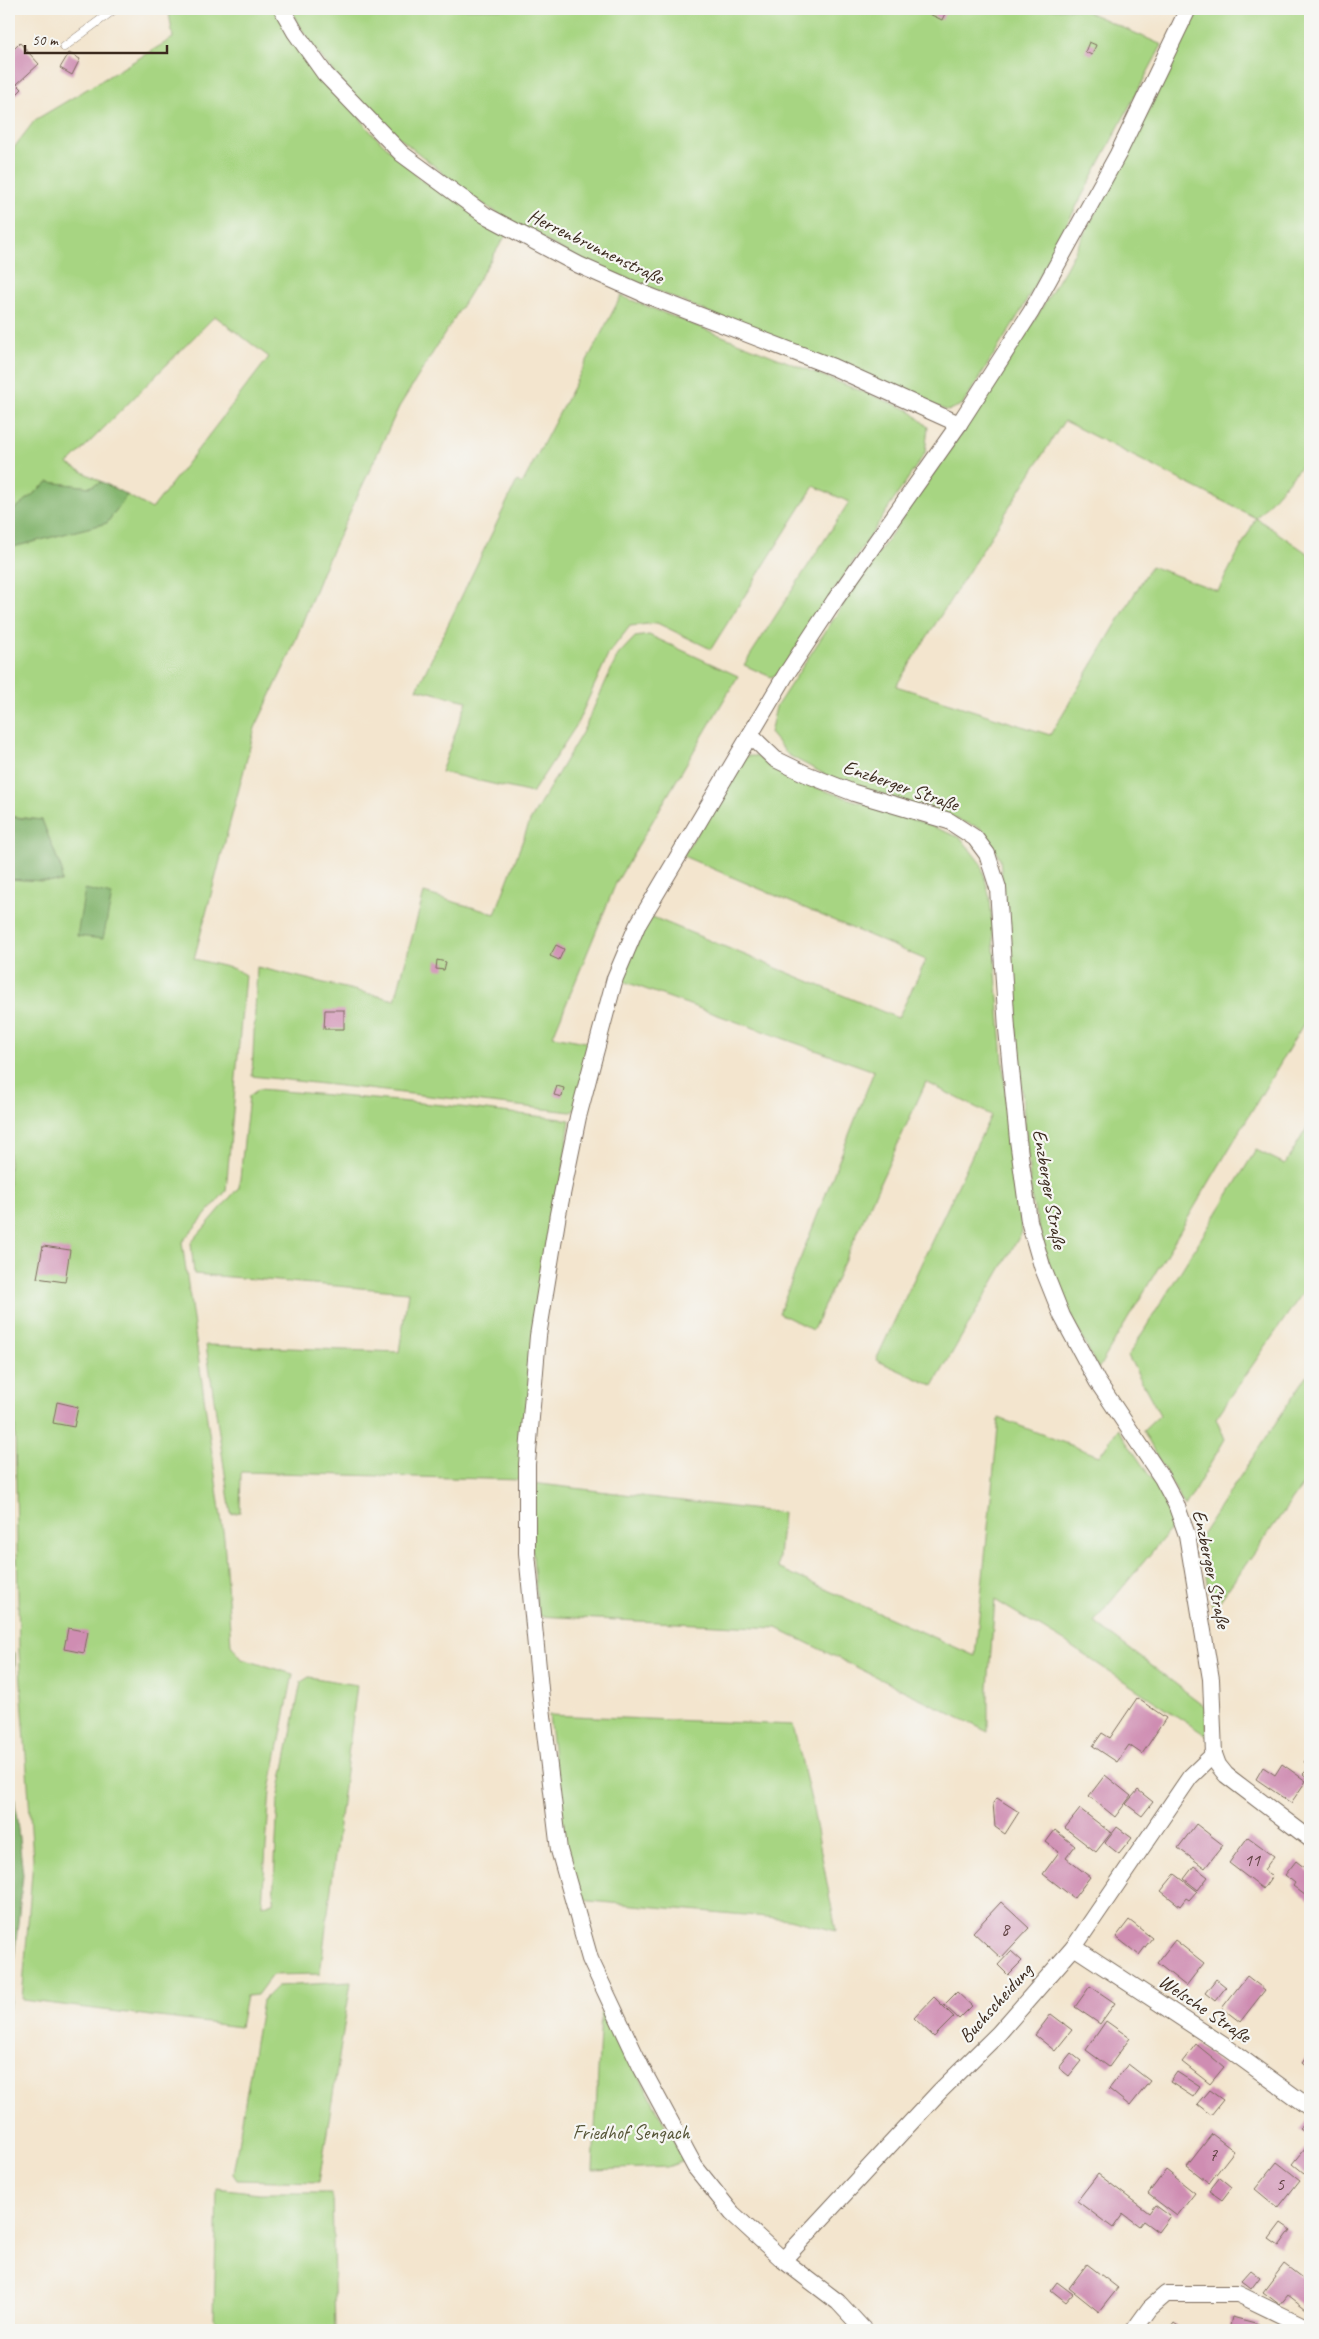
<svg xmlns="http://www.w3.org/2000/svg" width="1319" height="2339" font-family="Caveat,sans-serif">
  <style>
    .green { fill: #a7d582; stroke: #718050; fill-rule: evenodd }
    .forest { fill: #85b670; stroke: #607047 }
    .building { fill: #cf8db2 }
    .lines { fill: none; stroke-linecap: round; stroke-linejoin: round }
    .lane-casing { stroke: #7b6b5c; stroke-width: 9 }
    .street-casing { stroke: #7b6b5c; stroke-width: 18 }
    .lane { stroke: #fff; stroke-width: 8 }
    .street { stroke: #fff; stroke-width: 16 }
    .labels { text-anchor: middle; stroke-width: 4.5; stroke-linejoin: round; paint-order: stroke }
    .number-label { font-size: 18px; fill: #604343 }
    .street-label { font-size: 20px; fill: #3b2a1e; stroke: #f6f6f2 }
    .park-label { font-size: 20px; fill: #565537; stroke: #f6f6f2 }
  </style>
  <rect width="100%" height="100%" fill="#f6f6f2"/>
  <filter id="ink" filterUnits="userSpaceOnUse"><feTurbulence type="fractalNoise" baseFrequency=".02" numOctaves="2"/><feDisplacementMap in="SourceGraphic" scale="10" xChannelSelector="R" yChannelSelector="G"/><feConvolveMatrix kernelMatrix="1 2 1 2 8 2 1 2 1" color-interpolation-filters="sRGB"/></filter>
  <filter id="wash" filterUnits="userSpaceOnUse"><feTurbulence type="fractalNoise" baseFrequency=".0096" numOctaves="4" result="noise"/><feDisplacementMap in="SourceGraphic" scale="20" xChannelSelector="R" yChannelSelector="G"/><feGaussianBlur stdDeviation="1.12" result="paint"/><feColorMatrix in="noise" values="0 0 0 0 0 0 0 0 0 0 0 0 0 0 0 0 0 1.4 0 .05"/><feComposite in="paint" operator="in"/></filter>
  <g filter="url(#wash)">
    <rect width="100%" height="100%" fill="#f3e5ce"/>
    <!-- green -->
    <g class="green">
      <polygon points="180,9 277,9 370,131 420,179 508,232 399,407 324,568 288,659 255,728 194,959 235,969 245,975 226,1191 182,1242 224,1538 231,1645 242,1659 293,1674 270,1790 262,1905 273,1903 278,1800 301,1682 309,1677 357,1685 320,1974 272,1975 257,1995 246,1996 240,2027 22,2000 33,1859 19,1652 14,1374 9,1327 9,879 61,882 62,871 42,820 9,816 9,548 107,523 127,495 152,509 269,357 215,316 68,464 102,482 90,487 48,482 9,514 9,154 35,120 173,38 169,13"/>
      <path d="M 290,9 L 1081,9 L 1162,45 L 1021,311 L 963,404 L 948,411 L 577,258 C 543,239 508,220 475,199 C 460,189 447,176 433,165 C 377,121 324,72 290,9 Z"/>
      <path d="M 1197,9 L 1310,9 L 1310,456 L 1256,518 L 1310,555 L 1310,1013 L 1098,1369 L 1053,1280 L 1032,1201 L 1000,858 L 981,828 L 824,774 L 788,755 L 770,733 L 776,707 L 846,600 L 994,386 L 1065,270 L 1143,123 ZM 1064,421 L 1256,518 L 1218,591 L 1151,566 L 1050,735 L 896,686 Z"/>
      <polygon points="621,296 909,410 928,427 925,453 779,673 771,677 744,665 849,502 814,486 711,649 657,623 630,626 609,653 576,726 532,793 441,772 467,701 417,689 517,481 522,484"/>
      <polygon points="649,635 738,676 616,883 553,1036 591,1043 576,1109 571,1112 252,1076 257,967 395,1000 424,893 495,914 530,821 583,731 618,655 635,637"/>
      <polygon points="744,756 756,756 787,778 931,826 961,838 981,864 990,898 1009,1136 1022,1232 933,1386 876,1360 991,1115 926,1082 813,1330 779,1313 874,1071 620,980 650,916 898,1018 926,960 683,856"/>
      <polygon points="259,1089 443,1105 570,1120 521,1480 241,1472 240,1512 231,1514 206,1345 399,1352 408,1292 194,1274 191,1243 239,1187 249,1096"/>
      <polygon points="1310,1123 1310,1282 1216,1418 1225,1439 1185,1507 1143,1431 1160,1415 1128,1356 1256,1150 1285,1164"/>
      <polygon points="1310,1371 1310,1475 1213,1610 1198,1540"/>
      <polygon points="999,1418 1099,1456 1118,1429 1155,1484 1175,1524 1094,1622 1206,1707 1207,1736 1066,1643 995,1600 988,1687 988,1732 777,1628 538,1616 532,1546 532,1483 783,1513 778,1568 975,1656"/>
      <polygon points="549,1715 793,1725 812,1804 836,1931 789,1919 579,1900 564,1844"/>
      <polygon points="351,1982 319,2182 237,2180 233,2174 262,2001 277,1986"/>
      <polygon points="601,2012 606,2012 684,2161 667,2167 593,2170"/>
      <polygon points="217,2188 259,2193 332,2193 335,2330 226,2330 214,2320"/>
    </g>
    <!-- forest -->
    <g class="forest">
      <polygon points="48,482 89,487 102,482 127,495 107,523 9,548 9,514"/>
      <polygon points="9,817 42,820 62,871 61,882 9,879"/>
      <polygon points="85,889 112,895 103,939 77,936"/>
      <polygon points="9,1652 15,1653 13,1783 23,1875 9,2009"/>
    </g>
    <g id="blocks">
      <!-- building -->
      <g class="building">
        <polygon points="924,9 947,9 942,20 923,11"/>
        <polygon points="1089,42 1096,45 1092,55 1085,52"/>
        <polygon points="20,43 39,64 17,84 22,89 9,102 9,54"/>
        <polygon points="69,53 80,59 72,75 60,68"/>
        <polygon points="556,945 564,949 559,960 550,956"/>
        <polygon points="437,960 446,962 444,970 436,969"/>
        <polygon points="325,1010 344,1010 344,1029 324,1029"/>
        <polygon points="557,1086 564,1088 562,1097 554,1095"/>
        <polygon points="43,1246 70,1250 65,1282 37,1278"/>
        <polygon points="57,1402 78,1407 74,1427 53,1423"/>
        <polygon points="68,1628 88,1632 84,1653 64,1649"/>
        <polygon points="1137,1698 1166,1718 1142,1754 1129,1745 1117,1762 1093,1746 1102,1733 1110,1738"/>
        <polygon points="1310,1755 1310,1780 1303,1774 1310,1767 1304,1762"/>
        <polygon points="1282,1764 1306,1781 1291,1803 1256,1779 1263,1767 1275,1775"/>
        <polygon points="1105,1775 1131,1796 1115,1817 1089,1796"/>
        <polygon points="1138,1790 1153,1802 1142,1816 1126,1804"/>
        <polygon points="997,1798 1019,1812 1005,1834 995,1827 993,1803"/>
        <polygon points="1080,1809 1111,1833 1096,1852 1065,1828"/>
        <polygon points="1196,1824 1223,1845 1205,1868 1178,1848"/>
        <polygon points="1117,1827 1132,1838 1119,1854 1105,1843"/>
        <polygon points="1055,1830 1075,1846 1066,1858 1090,1877 1074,1898 1043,1874 1059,1852 1046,1842"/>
        <polygon points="1248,1837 1274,1856 1264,1870 1272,1876 1263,1889 1229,1863"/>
        <polygon points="1296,1861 1310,1872 1310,1899 1293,1886 1295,1883 1285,1875"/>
        <polygon points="1194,1866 1208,1877 1198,1890 1184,1879"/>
        <polygon points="1175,1874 1197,1891 1189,1900 1186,1898 1180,1906 1161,1891"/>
        <polygon points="1001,1902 1029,1928 1001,1958 973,1932"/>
        <polygon points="1129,1920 1152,1938 1139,1955 1116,1937"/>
        <polygon points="1175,1940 1204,1963 1186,1986 1157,1963"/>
        <polygon points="1011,1951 1022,1961 1008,1975 998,1965"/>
        <polygon points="1247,1976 1265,1990 1240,2022 1222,2008"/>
        <polygon points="1216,1979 1226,1987 1215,2001 1205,1993"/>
        <polygon points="1090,1986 1115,2003 1100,2024 1075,2007"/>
        <polygon points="957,1992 972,2006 959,2019 944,2005"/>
        <polygon points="934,1997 954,2017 934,2037 914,2018"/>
        <polygon points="1051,2014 1072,2030 1055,2051 1035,2035"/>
        <polygon points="1106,2021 1130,2038 1109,2067 1086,2050"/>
        <polygon points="1196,2044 1224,2067 1210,2084 1182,2062"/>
        <polygon points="1310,2052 1310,2070 1302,2063"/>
        <polygon points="1071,2053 1081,2061 1069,2076 1059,2068"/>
        <polygon points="1128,2064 1150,2081 1130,2106 1109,2089"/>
        <polygon points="1177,2072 1200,2087 1193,2097 1170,2082"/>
        <polygon points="1209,2090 1223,2100 1211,2115 1197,2104"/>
        <polygon points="1308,2119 1310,2120 1310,2136 1300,2129"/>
        <polygon points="1212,2134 1234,2151 1209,2183 1187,2166"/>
        <polygon points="1310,2143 1310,2178 1293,2164"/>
        <polygon points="1277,2162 1300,2180 1278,2208 1255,2189"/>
        <polygon points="1166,2170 1195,2193 1177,2216 1148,2194"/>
        <polygon points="1098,2174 1149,2213 1155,2205 1170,2216 1158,2232 1143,2221 1139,2226 1123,2214 1113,2228 1077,2201"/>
        <polygon points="1220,2177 1232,2187 1222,2200 1209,2191"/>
        <polygon points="1281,2223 1291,2230 1279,2246 1269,2239"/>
        <polygon points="1087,2264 1118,2288 1099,2312 1069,2288"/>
        <polygon points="1284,2264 1310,2284 1310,2312 1288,2295 1280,2305 1263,2292"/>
        <polygon points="1251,2270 1260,2277 1251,2289 1241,2281"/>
        <polygon points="1057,2282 1073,2294 1066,2302 1051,2290"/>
        <polygon points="1232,2317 1259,2324 1257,2330 1229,2330"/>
        <polygon points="1174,2323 1184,2330 1169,2330"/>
      </g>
    </g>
  </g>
  <g filter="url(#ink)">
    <use href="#blocks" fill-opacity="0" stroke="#7b6b5c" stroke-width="1"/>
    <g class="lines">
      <!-- lane casing -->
      <g class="lane-casing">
        <polyline id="lane" points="64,47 115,9"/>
      </g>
      <!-- street casing -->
      <g class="street-casing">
        <g id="street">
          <polyline points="282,9 295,32 325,74 402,154 485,215 579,265 649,296 833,367 959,424"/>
          <polyline points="750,735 775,759 806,774 854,793 949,821 975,838 987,854 998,888 1007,1029 1018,1140 1029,1221 1042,1266 1062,1316 1097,1381 1162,1478 1176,1504 1187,1535 1211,1679 1214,1754 1218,1765 1226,1775 1310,1839"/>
          <polyline points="1074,1947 1229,2049 1310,2108"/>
          <polyline points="783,2260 940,2091 999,2033 1074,1947 1190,1777 1214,1754"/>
          <polyline points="864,2330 838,2302 783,2260 732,2213 695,2167 641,2067 590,1959 559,1850 541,1699 527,1553 527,1464 538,1336 558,1214 578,1117 615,978 637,926 785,676 835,600 959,424 1031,312 1118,154 1188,9"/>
          <polyline points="1134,2330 1150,2308 1166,2294 1238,2294 1310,2329"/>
        </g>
      </g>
      <!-- lane -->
      <use href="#lane" class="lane"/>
      <!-- street -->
      <use href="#street" class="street"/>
    </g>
  </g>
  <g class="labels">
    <!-- number labels -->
    <g class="number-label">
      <text x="1252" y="1866">11</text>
      <text x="1005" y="1935">8</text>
      <text x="1213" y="2161">7</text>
      <text x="1280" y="2190">5</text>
    </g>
    <!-- street labels -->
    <g class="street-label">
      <text transform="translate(596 246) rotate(26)" y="7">Herrenbrunnenstraße</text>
      <text transform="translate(901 785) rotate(19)" y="7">Enzberger Straße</text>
      <text transform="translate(1050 1189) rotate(80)" y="7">Enzberger Straße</text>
      <text transform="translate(1212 1569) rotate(78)" y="7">Enzberger Straße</text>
      <text transform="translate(995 2003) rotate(-48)" y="7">Buchscheidung</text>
      <text transform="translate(1205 2008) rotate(34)" y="7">Welsche Straße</text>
    </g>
    <!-- park labels -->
    <g class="park-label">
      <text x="631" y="2139">Friedhof Sengach</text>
    </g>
  </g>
  <!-- margin -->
  <rect width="1319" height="2339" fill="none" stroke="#f6f6f2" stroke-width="30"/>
  <!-- scale -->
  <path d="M25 45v8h142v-8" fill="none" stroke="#3b2a1e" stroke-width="2.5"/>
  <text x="32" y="45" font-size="15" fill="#3b2a1e" stroke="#f6f6f2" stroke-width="4" paint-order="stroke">50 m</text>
</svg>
